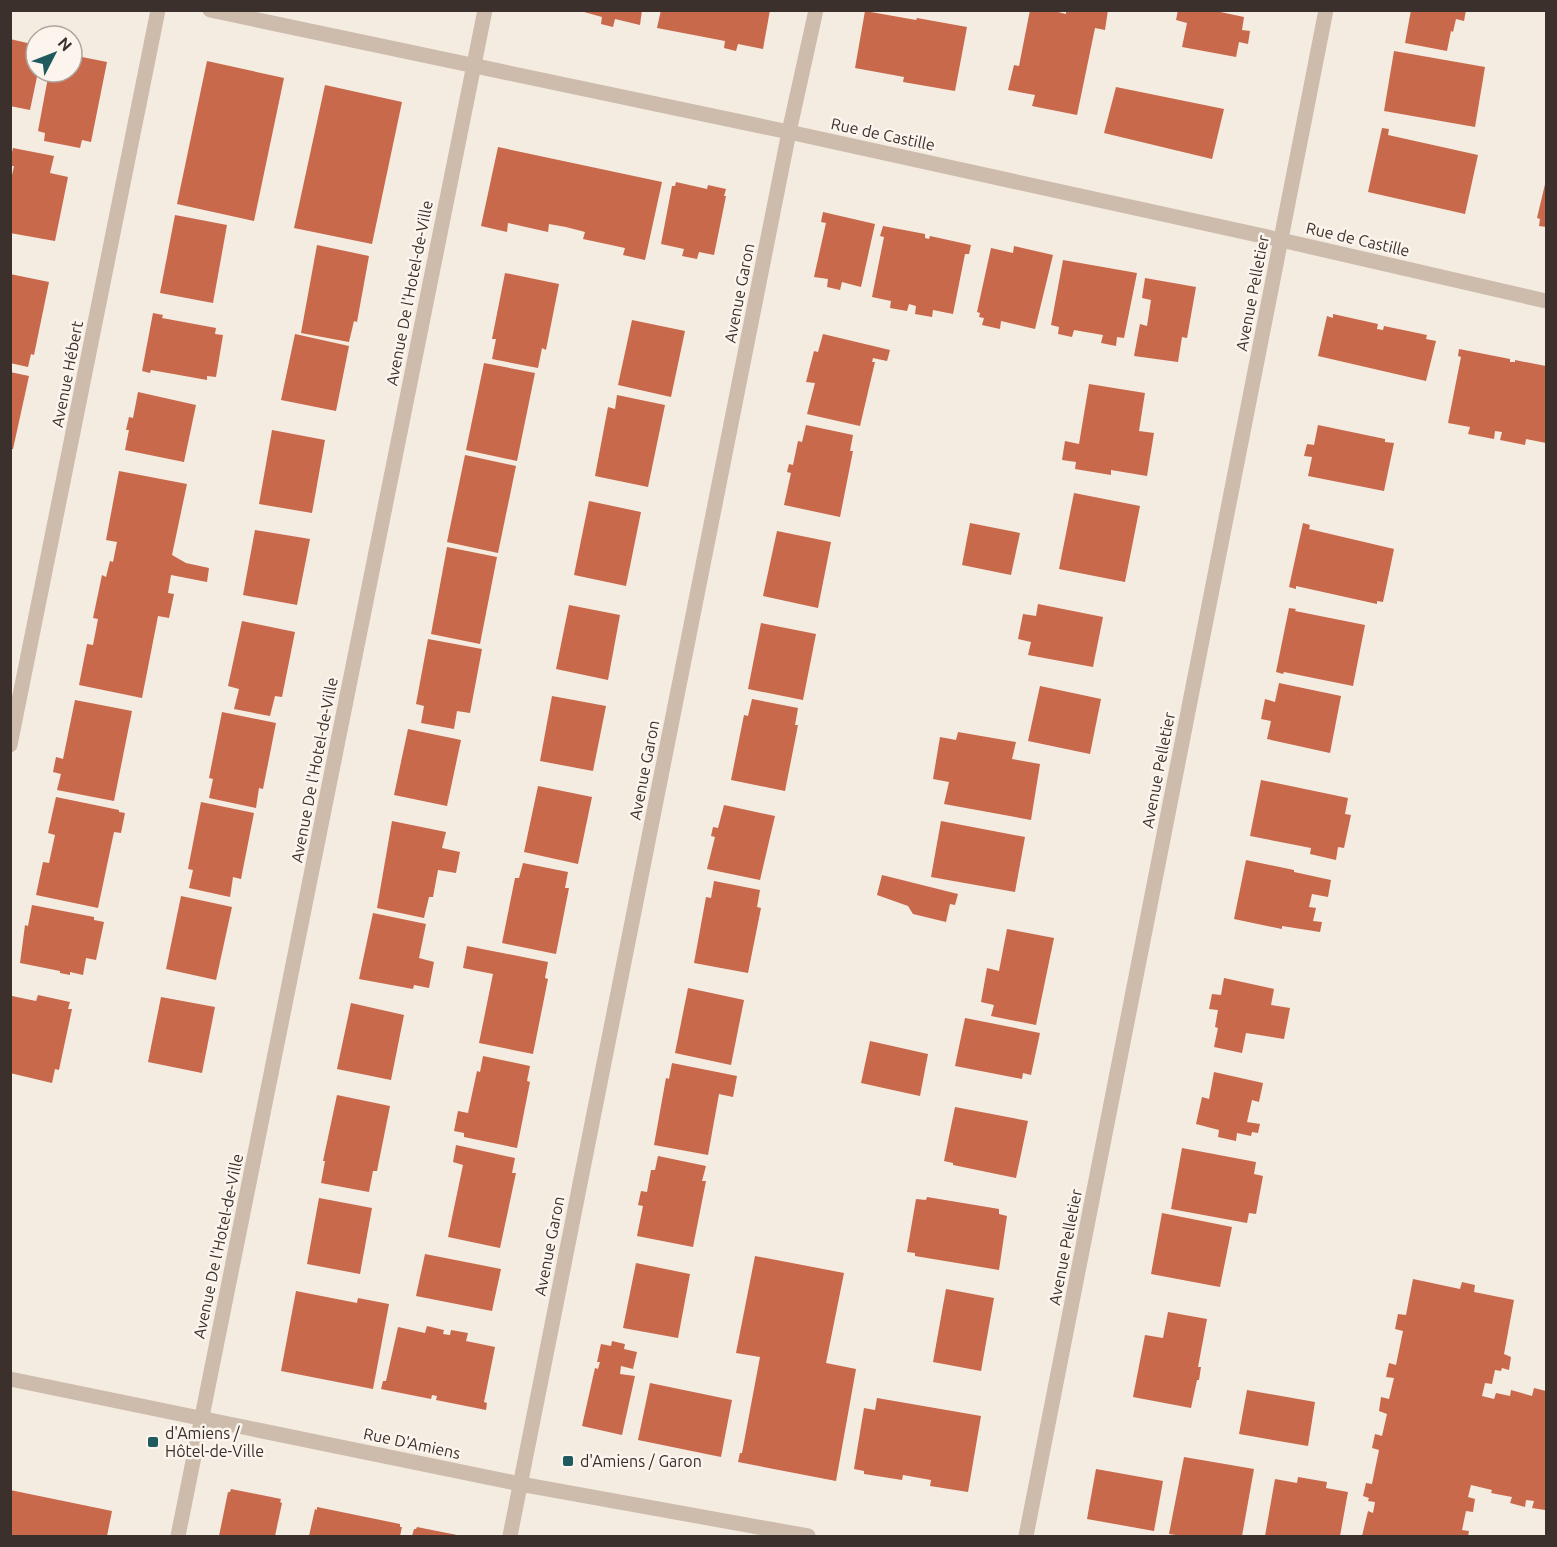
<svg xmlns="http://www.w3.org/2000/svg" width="1557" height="1547" font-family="Ubuntu,sans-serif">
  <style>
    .building { fill: #c8694b }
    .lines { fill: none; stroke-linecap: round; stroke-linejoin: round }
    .street { stroke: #cdbbac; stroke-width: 15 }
    .poi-dot { fill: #1f5a5e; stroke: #fbf5ee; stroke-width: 2 }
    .labels { text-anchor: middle; stroke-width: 5; stroke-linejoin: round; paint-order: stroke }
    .street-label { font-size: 16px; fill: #3b302b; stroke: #fbf5ee }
    .poi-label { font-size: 16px; fill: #3b302b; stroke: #fbf5ee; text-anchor: start }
  </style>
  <rect width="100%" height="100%" fill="#f4ebe1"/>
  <!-- building -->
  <g class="building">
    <polygon points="577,10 642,10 640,25 615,19 613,27 601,24 602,17"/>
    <polygon points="661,10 770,10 763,49 738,44 736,51 724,48 725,41 657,28"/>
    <polygon points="1030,10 1050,10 1066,14 1066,10 1108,10 1105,30 1095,28 1077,115 1032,106 1035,95 1008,90 1014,65 1019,66"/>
    <polygon points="1178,10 1211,10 1244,17 1242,30 1250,31 1248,44 1239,42 1236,57 1182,47 1187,23 1176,20"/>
    <polygon points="1411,10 1466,10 1464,21 1456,19 1453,32 1451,31 1447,51 1405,43"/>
    <polygon points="865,11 916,20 917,18 967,27 955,91 903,82 904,77 855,68"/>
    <polygon points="10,39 36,45 36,72 38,72 30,110 10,106"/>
    <polygon points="1394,51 1485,67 1475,127 1384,111"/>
    <polygon points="72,55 107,62 91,142 82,140 80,148 44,141 45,133 38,131 49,72 72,72"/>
    <polygon points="207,61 284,78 254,221 177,204"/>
    <polygon points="325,85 402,102 372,244 294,228"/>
    <polygon points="1116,87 1224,109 1212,159 1104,133"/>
    <polygon points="1382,128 1389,129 1388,135 1478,155 1465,214 1368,192"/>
    <polygon points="498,147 662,182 645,260 623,255 625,248 583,239 585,232 566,227 549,224 548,232 508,223 507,232 481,226"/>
    <polygon points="13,148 54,156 50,173 68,177 55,241 10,233 10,184 14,166 10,166 10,161"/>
    <polygon points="1546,180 1546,227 1539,226 1540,219 1537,218"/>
    <polygon points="676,182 707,189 708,185 726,189 724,196 726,196 714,255 699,252 697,259 682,256 684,249 661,244 672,186 675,186"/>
    <polygon points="823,212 875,224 861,287 842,282 840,290 827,287 828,279 814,277 826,223 821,222"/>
    <polygon points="175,215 227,225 213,303 160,293"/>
    <polygon points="883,226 925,234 925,238 929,239 930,236 971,245 969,254 965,254 953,314 933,310 932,317 915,314 916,306 909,304 907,311 890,308 891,301 872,297 884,237 880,236"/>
    <polygon points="317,245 369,256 357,322 354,321 349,342 301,333"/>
    <polygon points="1014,246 1053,255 1035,329 1001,321 1000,329 982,325 984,318 979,317 980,313 977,312 991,248 1013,253"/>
    <polygon points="1063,260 1137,273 1124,338 1117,337 1116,346 1101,343 1103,335 1074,330 1072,337 1058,334 1059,327 1051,325"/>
    <polygon points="505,273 559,284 546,350 542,348 538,368 492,359 496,339 492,339"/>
    <polygon points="10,274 49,282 34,355 31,354 28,367 10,363"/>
    <polygon points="1145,278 1196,287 1187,338 1182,337 1178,362 1134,356 1140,324 1147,326 1151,300 1142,298"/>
    <polygon points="153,313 163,315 162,318 216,328 215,334 223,335 216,377 207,376 207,380 151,370 150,373 142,371"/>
    <polygon points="1333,314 1378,324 1377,329 1383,330 1384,326 1427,335 1426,339 1436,341 1426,381 1318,356 1327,316 1333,318"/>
    <polygon points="632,320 685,331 671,397 618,385"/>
    <polygon points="295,334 349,346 336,411 281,400"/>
    <polygon points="823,334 890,350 887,361 873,358 872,362 875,362 860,426 807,414 815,383 806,382 814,351 818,352"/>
    <polygon points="1459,349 1510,359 1510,362 1515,362 1515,360 1546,366 1546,443 1526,439 1525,445 1500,440 1502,432 1495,431 1494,439 1468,434 1470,427 1448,423 1461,357 1458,356"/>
    <polygon points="484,363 535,373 517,461 466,450"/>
    <polygon points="10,372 29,376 13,449 10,449"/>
    <polygon points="1089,384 1145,393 1139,431 1154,433 1147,476 1111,470 1111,475 1075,469 1076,462 1062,460 1065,441 1079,444"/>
    <polygon points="138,392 196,405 184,462 125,450 129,430 126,430 129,417 133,418"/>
    <polygon points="617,395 665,405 648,487 595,476 608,407 615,409"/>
    <polygon points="806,425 853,435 850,451 853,451 840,517 784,505 791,473 787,472 789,464 793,465 798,441 802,442"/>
    <polygon points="1318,425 1385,439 1385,442 1394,443 1384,491 1308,476 1312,457 1304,456 1307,444 1314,445"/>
    <polygon points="272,430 325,440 312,513 259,504"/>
    <polygon points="465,455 516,466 498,553 447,542"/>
    <polygon points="119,471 187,484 172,555 186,563 209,568 207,582 171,575 168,593 174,594 169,618 158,616 142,698 79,685 87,644 93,645 98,619 93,618 102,575 106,577 110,561 113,562 117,542 106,540"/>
    <polygon points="1074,493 1140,506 1125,582 1059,569"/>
    <polygon points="589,501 641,512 626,586 574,575"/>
    <polygon points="970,523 1020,533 1011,575 962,565"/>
    <polygon points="1303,523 1310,525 1309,529 1394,549 1383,602 1377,601 1377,604 1296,586 1296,589 1289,587"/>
    <polygon points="255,530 310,539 297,605 243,595"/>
    <polygon points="777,531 831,542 818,608 763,596"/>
    <polygon points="447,547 497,557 480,644 431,634"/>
    <polygon points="1038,604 1103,617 1093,667 1028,655 1031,642 1018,639 1023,614 1036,616"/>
    <polygon points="569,605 620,615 608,680 556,669"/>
    <polygon points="1289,608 1296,609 1295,611 1365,625 1353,686 1284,672 1283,674 1276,672"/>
    <polygon points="242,621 295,632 282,697 275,696 270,716 234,709 239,689 228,686"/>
    <polygon points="761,623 816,634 803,700 748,689"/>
    <polygon points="428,639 482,649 470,713 457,711 454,729 421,723 424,706 416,704"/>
    <polygon points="1279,683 1341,696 1330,753 1267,739 1271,721 1261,719 1265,699 1275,702"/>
    <polygon points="1040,686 1101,699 1090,754 1028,741"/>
    <polygon points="552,696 606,706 593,771 540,761"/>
    <polygon points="752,699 798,708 795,725 798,725 785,791 731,780 744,715 748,716"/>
    <polygon points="75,700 132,711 114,801 57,790 61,774 53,772 56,757 63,759"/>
    <polygon points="222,712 276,723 263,789 259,788 256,808 209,798 213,779 209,778"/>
    <polygon points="408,729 461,740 447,806 394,795"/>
    <polygon points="958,732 1016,742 1012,759 1040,764 1031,820 944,804 949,782 933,779 940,737 956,740"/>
    <polygon points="1261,780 1348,798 1345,814 1351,815 1344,848 1338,847 1336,860 1310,854 1311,848 1250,836"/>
    <polygon points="538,786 592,797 578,864 524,852"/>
    <polygon points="56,797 119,810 119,812 125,813 121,833 114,832 98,908 36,895 43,862 49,863 55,835 48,833"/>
    <polygon points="201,802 254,813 241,879 233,877 230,897 189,888 193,870 188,869"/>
    <polygon points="724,805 775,816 760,880 707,869 715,837 711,836 713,827 718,828"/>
    <polygon points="392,821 446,832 442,848 460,852 456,873 438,870 433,897 429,897 424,918 377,908"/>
    <polygon points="941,821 1025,837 1015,892 931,877"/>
    <polygon points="1246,860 1294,870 1294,872 1331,880 1328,897 1312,894 1309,907 1316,908 1313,921 1322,922 1320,932 1282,926 1282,929 1234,919"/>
    <polygon points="523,863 568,872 565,888 569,888 556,954 502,943 515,878 519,878"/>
    <polygon points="882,875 958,894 955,905 950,904 946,922 913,914 908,906 877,895"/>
    <polygon points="714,881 760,890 757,907 761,908 748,973 694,963 706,897 711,898"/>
    <polygon points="181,896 232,907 216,980 166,969"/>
    <polygon points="32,905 94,917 94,920 104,922 96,960 86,958 83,975 70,972 70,975 60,973 60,971 20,963 25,925 28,926"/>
    <polygon points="373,913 426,924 419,958 434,962 429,988 414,985 413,989 359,979"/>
    <polygon points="1007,929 1054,938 1036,1025 991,1016 994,1005 981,1002 987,968 999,971"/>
    <polygon points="467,946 548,962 545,978 548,979 533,1054 479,1043 493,974 463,968"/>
    <polygon points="1224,978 1274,989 1271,1005 1290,1008 1284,1039 1246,1033 1242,1053 1214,1047 1218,1028 1215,1027 1218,1010 1209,1009 1212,994 1221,995"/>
    <polygon points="688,988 744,1000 731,1065 675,1053"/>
    <polygon points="38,995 70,1002 68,1009 72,1009 59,1070 55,1069 52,1083 10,1073 12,1060 10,1059 12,996 36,1001"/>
    <polygon points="161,997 215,1007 202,1073 148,1062"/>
    <polygon points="351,1003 404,1015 391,1080 337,1069"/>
    <polygon points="965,1018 1040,1033 1031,1075 1023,1073 1022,1079 955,1066"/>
    <polygon points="870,1041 928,1054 920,1096 861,1083"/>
    <polygon points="483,1056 530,1066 527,1081 530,1082 517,1148 464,1137 464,1133 454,1131 458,1111 468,1113 477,1071 480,1072"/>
    <polygon points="672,1063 737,1076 733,1097 719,1094 708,1155 654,1145 666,1078 669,1079"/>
    <polygon points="1214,1072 1263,1083 1259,1102 1252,1100 1247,1122 1260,1124 1258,1133 1252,1132 1251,1136 1237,1133 1236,1141 1218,1137 1219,1130 1196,1124 1202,1097 1209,1099"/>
    <polygon points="337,1095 390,1106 377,1171 373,1171 369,1192 321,1183 325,1161 323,1161"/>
    <polygon points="955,1107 1028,1121 1016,1178 953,1165 953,1163 944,1161"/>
    <polygon points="456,1145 515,1158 512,1173 516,1173 500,1248 448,1237 463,1165 453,1162"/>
    <polygon points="1182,1148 1256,1162 1254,1174 1263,1176 1256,1214 1249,1213 1247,1223 1171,1209"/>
    <polygon points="658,1156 706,1166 702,1181 706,1181 693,1247 637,1236 643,1206 638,1205 641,1191 647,1192 651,1170 655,1170"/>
    <polygon points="927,1197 999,1209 999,1214 1007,1216 999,1270 915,1256 915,1253 907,1252 916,1199 926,1200"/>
    <polygon points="319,1198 372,1208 360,1274 307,1264"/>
    <polygon points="1162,1213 1232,1227 1220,1287 1151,1274"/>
    <polygon points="425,1254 501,1269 492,1311 416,1296"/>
    <polygon points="755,1256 844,1273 826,1363 856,1369 836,1481 738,1462 740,1453 742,1453 760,1357 736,1353"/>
    <polygon points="636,1263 690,1274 678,1338 623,1328"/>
    <polygon points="1413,1279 1460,1289 1462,1282 1475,1285 1474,1292 1514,1300 1504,1354 1511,1357 1509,1370 1502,1368 1501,1371 1495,1370 1492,1384 1485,1383 1482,1396 1494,1399 1496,1393 1510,1396 1511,1390 1532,1396 1534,1388 1546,1391 1545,1510 1532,1508 1534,1501 1526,1500 1525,1507 1510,1503 1512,1497 1491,1493 1492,1490 1471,1485 1468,1497 1475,1499 1473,1512 1466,1511 1462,1530 1469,1531 1468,1536 1362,1536 1368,1511 1373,1513 1375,1502 1368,1501 1369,1498 1363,1496 1366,1483 1372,1484 1379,1450 1372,1448 1375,1434 1382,1436 1387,1414 1379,1411 1381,1397 1389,1399 1394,1378 1386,1377 1389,1363 1396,1365 1403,1331 1395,1329 1398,1314 1406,1315"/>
    <polygon points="946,1289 994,1298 981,1371 933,1362"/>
    <polygon points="296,1291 357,1303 358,1298 389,1304 373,1389 281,1371"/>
    <polygon points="1168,1312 1207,1319 1198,1367 1201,1367 1199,1380 1197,1380 1191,1408 1133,1397 1145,1335 1163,1338"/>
    <polygon points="427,1326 444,1330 443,1334 450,1335 451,1330 468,1333 466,1341 495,1347 484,1402 487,1403 486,1410 436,1400 437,1396 432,1395 431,1399 381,1389 383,1381 386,1381 398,1327 425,1333"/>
    <polygon points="612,1341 625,1344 624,1349 637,1352 633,1369 621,1366 620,1374 635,1376 622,1435 582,1426 595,1368 598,1369 600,1362 597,1362 601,1344 611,1346"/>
    <polygon points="650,1383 732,1400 721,1457 638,1440"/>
    <polygon points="1247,1390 1315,1402 1308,1446 1239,1434"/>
    <polygon points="877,1398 981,1416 968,1492 930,1486 931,1480 903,1475 902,1480 864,1474 864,1471 854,1469 864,1408 875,1410"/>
    <polygon points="1184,1457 1254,1469 1242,1536 1183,1536 1169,1534"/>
    <polygon points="1096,1469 1163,1481 1154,1531 1087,1519"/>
    <polygon points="1298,1477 1327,1482 1326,1488 1348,1492 1340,1536 1265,1536 1275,1479 1297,1483"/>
    <polygon points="231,1489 281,1499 280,1502 282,1503 275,1536 219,1536 228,1492 230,1492"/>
    <polygon points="10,1490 112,1511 107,1536 10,1536"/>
    <polygon points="317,1507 400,1524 400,1527 402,1527 400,1536 309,1536 315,1509 317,1510"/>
    <polygon points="417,1527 457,1535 457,1536 412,1536 414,1529 416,1529"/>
  </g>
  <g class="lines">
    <!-- street -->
    <g class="street">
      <polyline points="210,10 789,132 1281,240 1546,301"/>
      <polyline points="10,745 158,10"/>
      <polyline points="10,1379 520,1484 808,1536"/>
      <polyline points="178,1536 485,10"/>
      <polyline points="510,1536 789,132 816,10"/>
      <polyline points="1026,1536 1326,10"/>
    </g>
  </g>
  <!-- markers -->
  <g class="poi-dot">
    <rect x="147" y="1436" width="12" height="12" rx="3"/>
    <rect x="562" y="1455" width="12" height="12" rx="3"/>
  </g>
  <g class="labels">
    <!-- street labels -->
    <g class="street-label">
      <text transform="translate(883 134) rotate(12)" y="6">Rue de Castille</text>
      <text transform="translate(1358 239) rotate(13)" y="6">Rue de Castille</text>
      <text transform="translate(409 293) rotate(-79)" y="6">Avenue De l'Hotel-de-Ville</text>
      <text transform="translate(739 293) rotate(-79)" y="6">Avenue Garon</text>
      <text transform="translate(1252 293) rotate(-79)" y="6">Avenue Pelletier</text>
      <text transform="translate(67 374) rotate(-79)" y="6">Avenue Hébert</text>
      <text transform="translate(314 770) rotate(-79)" y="6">Avenue De l'Hotel-de-Ville</text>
      <text transform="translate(644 770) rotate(-79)" y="6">Avenue Garon</text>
      <text transform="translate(1158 770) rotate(-79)" y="6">Avenue Pelletier</text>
      <text transform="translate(218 1246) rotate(-78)" y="6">Avenue De l'Hotel-de-Ville</text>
      <text transform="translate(549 1246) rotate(-79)" y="6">Avenue Garon</text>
      <text transform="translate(1065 1247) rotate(-79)" y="6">Avenue Pelletier</text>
      <text transform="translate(412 1443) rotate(12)" y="6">Rue D'Amiens</text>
    </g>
    <!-- poi labels -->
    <g class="poi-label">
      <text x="165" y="1439">d'Amiens /<tspan x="165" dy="18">Hôtel-de-Ville</tspan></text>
      <text x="580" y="1467">d'Amiens / Garon</text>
    </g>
  </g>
  <!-- border -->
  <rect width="1557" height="1547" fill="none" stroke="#3b302b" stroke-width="24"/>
  <!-- north arrow -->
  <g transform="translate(54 54) rotate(48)"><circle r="28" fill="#fbf5ee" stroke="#aea6a0" stroke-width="1.5"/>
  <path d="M0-4.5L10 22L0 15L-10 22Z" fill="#1f5a5e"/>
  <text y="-9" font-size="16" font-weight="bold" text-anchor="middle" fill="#3b302b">N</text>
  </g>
</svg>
